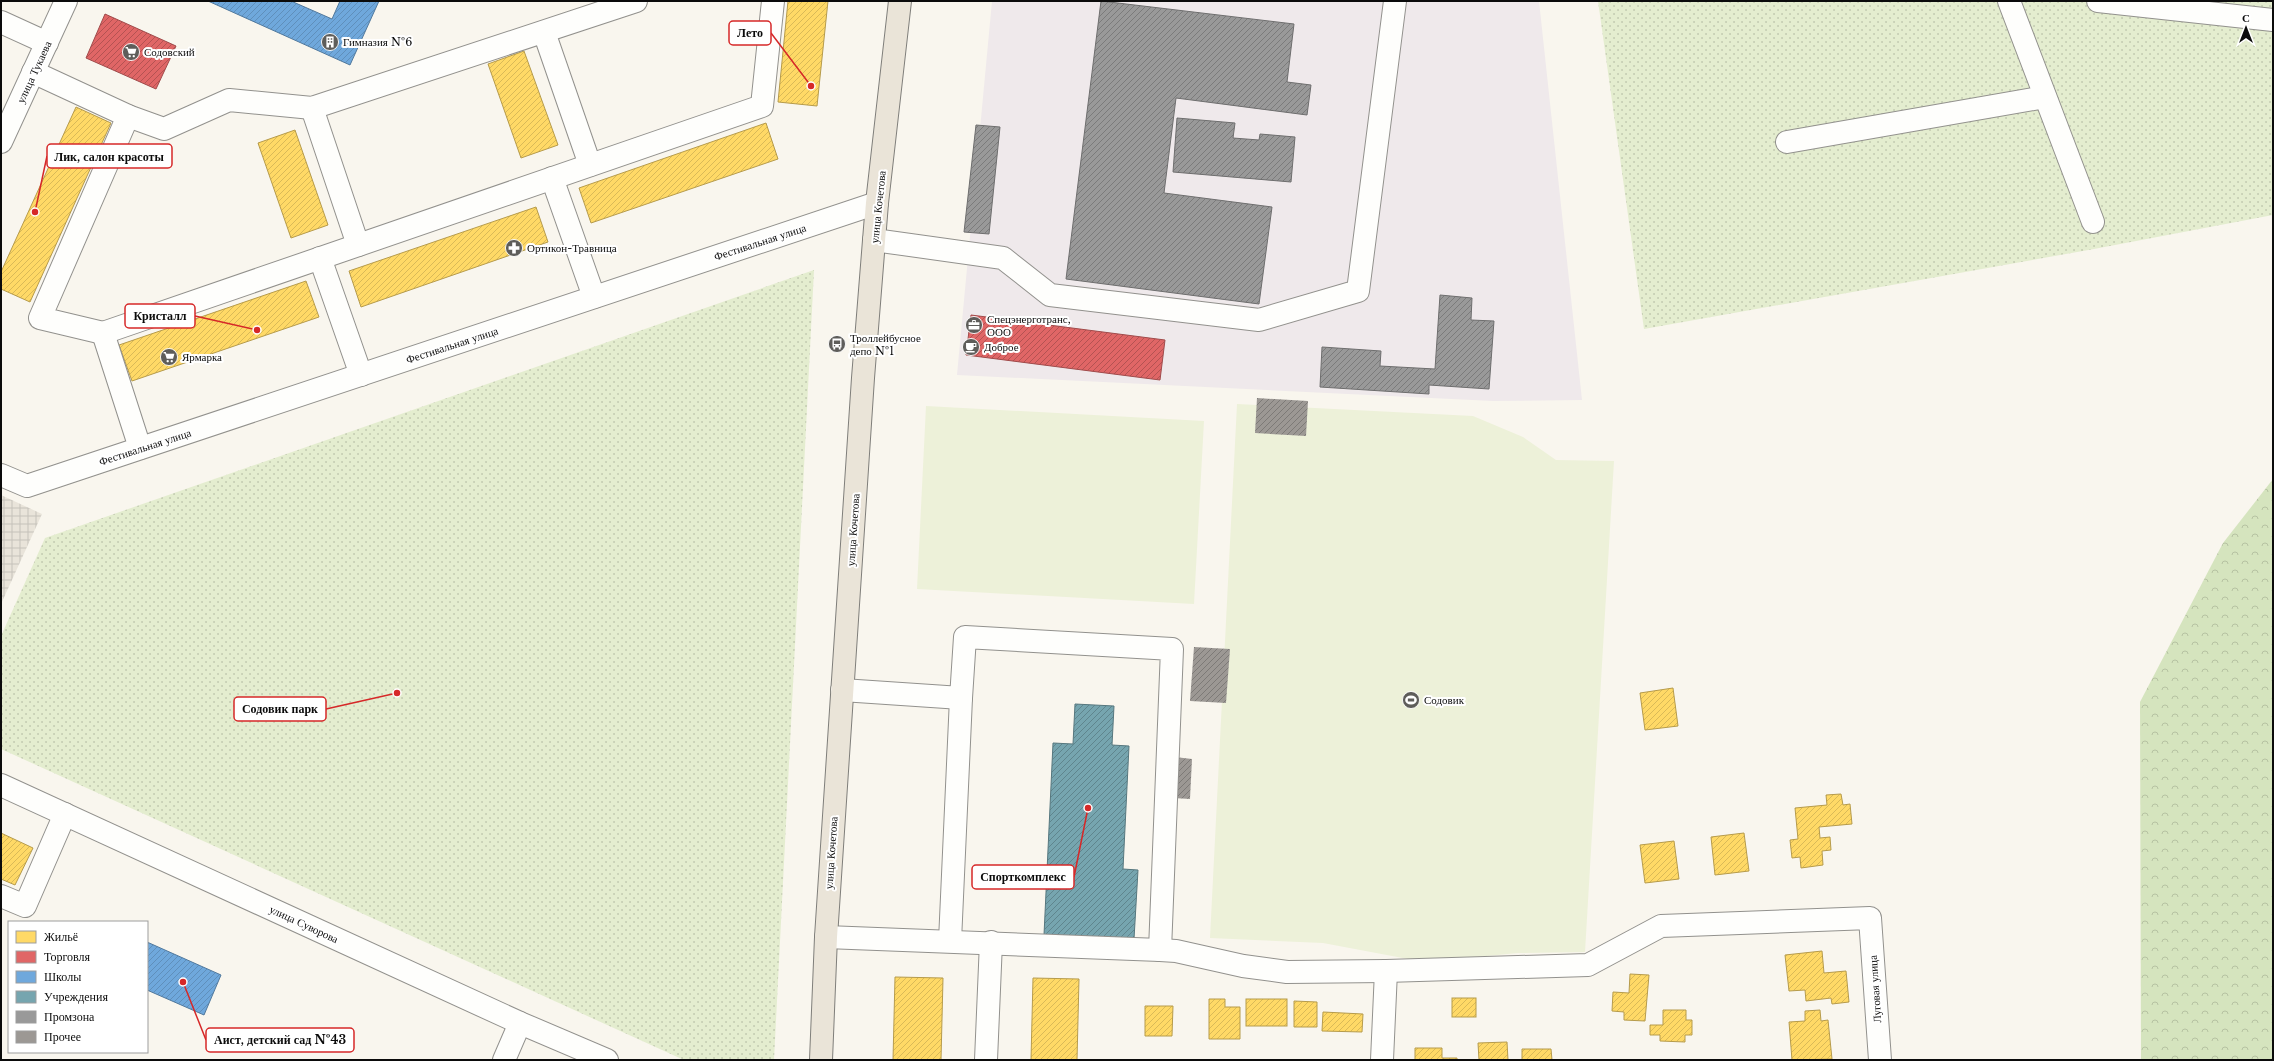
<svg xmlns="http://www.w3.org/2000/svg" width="2274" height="1061" font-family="'Libre Baskerville',serif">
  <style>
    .industrial { fill: #efe9eb }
    .green { fill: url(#green-dots) }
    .forest { fill: url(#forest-crowns) }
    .pitch { fill: #edf1d9 }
    .plaza { fill: url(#plaza-grid) }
    .homes { fill: url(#homes-hatch); stroke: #b69b4b }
    .shops { fill: url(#shops-hatch); stroke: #a04b4b }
    .schools { fill: url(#schools-hatch); stroke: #51799d }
    .public { fill: url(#public-hatch); stroke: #56777e }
    .industry { fill: url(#industry-hatch); stroke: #6e6e6e }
    .building { fill: url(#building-hatch) }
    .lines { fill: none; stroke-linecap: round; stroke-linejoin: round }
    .minor-casing { stroke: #92918d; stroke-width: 24 }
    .major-casing { stroke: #7f7e7a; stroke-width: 24 }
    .minor { stroke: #fefefc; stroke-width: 22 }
    .major { stroke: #eae4d8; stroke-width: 22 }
    .labels { text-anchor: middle; stroke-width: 4; stroke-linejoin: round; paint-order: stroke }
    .poi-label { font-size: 11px; fill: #0b0b0b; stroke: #fff; text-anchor: start }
    .street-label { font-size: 11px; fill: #0b0b0b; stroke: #fff }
    .leader { fill: none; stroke: #d62828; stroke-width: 1.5 }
    .callout-dot { fill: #d62828; stroke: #fff; stroke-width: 1.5 }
    .callout { fill: #fff; stroke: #d62828; stroke-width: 1.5 }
    .callout-label { font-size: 12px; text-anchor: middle; font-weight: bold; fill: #0b0b0b }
  </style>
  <defs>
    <pattern id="green-dots" width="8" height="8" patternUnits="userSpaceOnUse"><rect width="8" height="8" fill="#e4edcf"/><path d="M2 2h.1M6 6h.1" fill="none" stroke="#c2cab0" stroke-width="1.8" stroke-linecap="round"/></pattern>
    <pattern id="forest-crowns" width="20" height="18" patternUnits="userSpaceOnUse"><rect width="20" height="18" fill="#d5e4be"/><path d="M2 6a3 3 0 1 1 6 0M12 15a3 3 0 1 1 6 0" fill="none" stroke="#b6c2a2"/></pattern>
    <pattern id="plaza-grid" width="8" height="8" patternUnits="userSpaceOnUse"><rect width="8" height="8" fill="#e9e4da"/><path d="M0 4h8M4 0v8" fill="none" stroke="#c6c2ba"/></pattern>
    <pattern id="homes-hatch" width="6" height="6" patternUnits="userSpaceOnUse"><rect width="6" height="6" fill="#ffd966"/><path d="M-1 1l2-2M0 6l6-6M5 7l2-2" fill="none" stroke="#d9b957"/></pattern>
    <pattern id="shops-hatch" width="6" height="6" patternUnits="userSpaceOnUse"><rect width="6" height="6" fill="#e06666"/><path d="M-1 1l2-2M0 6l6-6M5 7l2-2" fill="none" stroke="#b45252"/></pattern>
    <pattern id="schools-hatch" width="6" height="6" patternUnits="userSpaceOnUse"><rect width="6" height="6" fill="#6fa8dc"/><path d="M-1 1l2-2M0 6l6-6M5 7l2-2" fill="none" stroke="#5f8fbb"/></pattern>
    <pattern id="public-hatch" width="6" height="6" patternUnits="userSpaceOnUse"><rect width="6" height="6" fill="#76a5af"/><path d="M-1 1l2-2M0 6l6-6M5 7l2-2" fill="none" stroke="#5f858d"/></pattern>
    <pattern id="industry-hatch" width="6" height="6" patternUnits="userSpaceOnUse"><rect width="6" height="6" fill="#999"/><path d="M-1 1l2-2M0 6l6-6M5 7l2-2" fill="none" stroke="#7b7b7b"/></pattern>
    <pattern id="building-hatch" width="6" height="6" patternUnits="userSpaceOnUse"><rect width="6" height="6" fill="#9c9894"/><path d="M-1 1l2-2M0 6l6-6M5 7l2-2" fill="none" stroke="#7d7a77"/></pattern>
  </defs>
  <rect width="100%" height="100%" fill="#f9f6ee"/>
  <!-- industrial -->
  <polygon class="industrial" points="992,1 1539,1 1582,400 1493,401 957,375"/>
  <!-- green -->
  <g class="green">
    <polygon points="1598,1 2273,1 2273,215 2094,249 1644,329"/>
    <polygon points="814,270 774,1060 684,1060 1,749 1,636 45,538"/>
  </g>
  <!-- forest -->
  <polygon class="forest" points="2273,479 2273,1060 2141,1060 2140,702 2223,543"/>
  <!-- pitch -->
  <g class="pitch">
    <polygon points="1237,404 1473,416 1523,437 1556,460 1614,461 1585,952 1518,953 1424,962 1323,943 1210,938"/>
    <polygon points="926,406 1204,421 1194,604 917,589"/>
  </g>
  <!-- plaza -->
  <polygon class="plaza" points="1,495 42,514 1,604"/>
  <!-- homes -->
  <g class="homes">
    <polygon points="788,1 828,1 817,106 778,102"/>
    <polygon points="524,51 558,145 521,158 488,64"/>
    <polygon points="76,107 111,123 30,302 1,289 1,272"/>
    <polygon points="766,123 778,159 591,223 579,188"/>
    <polygon points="295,130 328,225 291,238 258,143"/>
    <polygon points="536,207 548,242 361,307 349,271"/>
    <polygon points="306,281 319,317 132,381 119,345"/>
    <polygon points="1673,688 1678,726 1645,730 1640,693"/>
    <polygon points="1841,794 1843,805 1850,804 1852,824 1819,827 1820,838 1830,837 1831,850 1822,851 1823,865 1801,868 1800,857 1792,858 1790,840 1798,839 1795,808 1827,805 1826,795"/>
    <polygon points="1,833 33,848 15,885 1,879"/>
    <polygon points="1744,833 1749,871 1715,875 1711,837"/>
    <polygon points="1674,841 1679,879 1645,883 1640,845"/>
    <polygon points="1822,951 1824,973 1846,971 1849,1002 1832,1004 1831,998 1806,1001 1805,990 1789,991 1785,955"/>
    <polygon points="1630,974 1649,975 1645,1021 1624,1020 1624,1012 1612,1011 1613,992 1629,993"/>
    <polygon points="895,977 943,978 941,1060 893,1060"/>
    <polygon points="1033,978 1079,979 1077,1060 1031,1060"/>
    <rect x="1452" y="998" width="24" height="19"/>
    <polygon points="1209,999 1225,999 1225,1007 1240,1007 1240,1039 1209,1039"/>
    <rect x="1246" y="999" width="41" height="27"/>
    <polygon points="1294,1001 1317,1002 1317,1027 1294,1027"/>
    <polygon points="1145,1006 1173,1006 1172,1036 1145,1036"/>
    <polygon points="1663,1010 1686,1010 1686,1020 1692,1020 1692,1035 1685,1035 1685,1042 1660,1041 1660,1035 1650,1035 1650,1025 1663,1025"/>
    <polygon points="1820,1010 1821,1021 1828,1020 1832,1059 1792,1060 1789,1022 1805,1021 1805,1011"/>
    <polygon points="1323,1012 1363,1014 1362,1032 1322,1031"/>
    <polygon points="1507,1042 1508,1060 1479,1060 1478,1043"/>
    <polygon points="1415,1048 1442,1048 1442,1058 1457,1058 1457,1060 1415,1060"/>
    <polygon points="1522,1049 1551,1049 1552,1060 1522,1060"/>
  </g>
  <!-- shops -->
  <g class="shops">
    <polygon points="105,14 176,46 156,89 86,58"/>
    <polygon points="971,315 1165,340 1160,380 966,355"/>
  </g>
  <!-- schools -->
  <g class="schools">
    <polygon points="208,1 291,1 332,19 340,1 379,1 350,65"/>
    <polygon points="147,942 221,975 204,1015 147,990"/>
  </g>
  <!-- public -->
  <polygon class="public" points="1075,704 1114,706 1112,745 1129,746 1123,869 1138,870 1134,939 1044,935 1053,743 1073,744"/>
  <!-- industry -->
  <g class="industry">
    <polygon points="1101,1 1294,24 1287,82 1311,85 1307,115 1176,98 1164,193 1272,207 1259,304 1066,279"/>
    <polygon points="1177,118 1235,123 1233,138 1259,140 1260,134 1295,137 1291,182 1173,172"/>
    <polygon points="976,125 1000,127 989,234 964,232"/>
    <polygon points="1440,295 1472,298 1471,320 1494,321 1489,389 1429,385 1429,394 1320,387 1322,347 1381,351 1380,366 1435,369"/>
  </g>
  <!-- building -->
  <g class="building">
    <polygon points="1257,398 1308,401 1306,436 1255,433"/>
    <polygon points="1194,647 1230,649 1226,703 1190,701"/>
    <polygon points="1175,757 1192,759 1190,799 1173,798"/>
  </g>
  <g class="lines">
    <!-- minor casing -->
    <g class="minor-casing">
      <g id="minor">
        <polyline points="2009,1 2093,222"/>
        <polyline points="2098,1 2273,20"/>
        <polyline points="1,22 47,43"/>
        <polyline points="544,32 590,165"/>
        <polyline points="33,72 128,116 40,318 103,333"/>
        <polyline points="312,108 358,245"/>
        <polyline points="128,116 164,129 229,100 312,108 636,1"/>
        <polyline points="1,142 66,1"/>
        <polyline points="1787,142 2045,97"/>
        <polyline points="552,178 594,297"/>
        <polyline points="874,240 1003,258 1050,295 1259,320 1358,291 1395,1"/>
        <polyline points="320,258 361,375"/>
        <polyline points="140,448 103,333 762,106 773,1"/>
        <polyline points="1,475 27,486 877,203"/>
        <polyline points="842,690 961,698 965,637 1172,649 1160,950"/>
        <polyline points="1,785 520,1023 607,1060"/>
        <polyline points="1,896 25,906 65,814"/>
        <polyline points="826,937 1160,950 1176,951 1243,966 1287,972 1386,971 1588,965 1661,926 1870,918 1880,1060"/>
        <polyline points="950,941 961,698"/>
        <polyline points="504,1060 520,1023"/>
        <polyline points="986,1060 991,942"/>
        <polyline points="1382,1060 1386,971"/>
      </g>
    </g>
    <!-- major casing -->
    <g class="major-casing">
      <polyline id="major" points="821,1060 826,937 863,378 877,203 900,1"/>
    </g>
    <!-- minor -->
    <use href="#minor" class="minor"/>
    <!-- major -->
    <use href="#major" class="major"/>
  </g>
  <!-- icons -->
  <defs>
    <g id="building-disc" transform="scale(0.9)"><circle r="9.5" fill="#5e5d5a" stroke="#fff"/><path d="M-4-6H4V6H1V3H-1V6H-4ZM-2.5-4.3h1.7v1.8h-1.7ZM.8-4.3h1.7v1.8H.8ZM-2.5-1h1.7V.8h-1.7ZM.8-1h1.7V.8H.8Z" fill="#fff"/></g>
    <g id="supermarket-disc" transform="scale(0.9)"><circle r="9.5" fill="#5e5d5a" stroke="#fff"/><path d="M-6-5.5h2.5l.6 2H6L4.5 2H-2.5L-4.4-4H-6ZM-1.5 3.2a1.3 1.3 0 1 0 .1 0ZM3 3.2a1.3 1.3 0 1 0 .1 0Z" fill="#fff"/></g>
    <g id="pharmacy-disc" transform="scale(0.9)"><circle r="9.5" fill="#5e5d5a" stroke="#fff"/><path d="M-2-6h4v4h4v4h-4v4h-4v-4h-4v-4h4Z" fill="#fff"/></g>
    <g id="office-disc" transform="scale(0.9)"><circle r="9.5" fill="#5e5d5a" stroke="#fff"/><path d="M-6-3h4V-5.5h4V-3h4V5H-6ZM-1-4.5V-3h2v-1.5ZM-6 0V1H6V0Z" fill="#fff"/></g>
    <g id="bus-disc" transform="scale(0.9)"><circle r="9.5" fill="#5e5d5a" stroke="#fff"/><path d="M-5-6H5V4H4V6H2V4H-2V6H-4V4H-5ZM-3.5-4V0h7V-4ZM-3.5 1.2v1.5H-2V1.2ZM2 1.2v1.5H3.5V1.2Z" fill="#fff"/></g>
    <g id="cafe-disc" transform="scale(0.9)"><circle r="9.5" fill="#5e5d5a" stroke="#fff"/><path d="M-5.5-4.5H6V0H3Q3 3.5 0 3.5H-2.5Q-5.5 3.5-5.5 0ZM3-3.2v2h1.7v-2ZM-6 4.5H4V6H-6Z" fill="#fff"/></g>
    <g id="stadium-disc" transform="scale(0.9)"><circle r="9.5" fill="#5e5d5a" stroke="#fff"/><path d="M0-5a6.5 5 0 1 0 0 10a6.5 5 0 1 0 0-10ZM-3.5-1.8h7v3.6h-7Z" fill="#fff"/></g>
  </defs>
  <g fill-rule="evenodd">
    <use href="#building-disc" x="330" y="42"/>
    <use href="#supermarket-disc" x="131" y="52"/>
    <use href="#pharmacy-disc" x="514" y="248"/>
    <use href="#office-disc" x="974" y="325"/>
    <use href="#bus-disc" x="837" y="344"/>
    <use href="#cafe-disc" x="971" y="347"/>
    <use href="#supermarket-disc" x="169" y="357"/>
    <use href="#stadium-disc" x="1411" y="700"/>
  </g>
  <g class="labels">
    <!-- poi labels -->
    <g class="poi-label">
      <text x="343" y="46">Гимназия №6</text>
      <text x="144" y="56">Содовский</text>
      <text x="527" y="252">Ортикон-Травница</text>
      <text x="987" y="323">Спецэнерготранс,<tspan x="987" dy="13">ООО</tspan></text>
      <text x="850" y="342">Троллейбусное<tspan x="850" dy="13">депо №1</tspan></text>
      <text x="984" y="351">Доброе</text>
      <text x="182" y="361">Ярмарка</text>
      <text x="1424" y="704">Содовик</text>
    </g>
    <!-- street labels -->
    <g class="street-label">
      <text transform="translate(34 72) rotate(-65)" y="4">улица Тукаева</text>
      <text transform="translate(878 207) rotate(-84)" y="4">улица Кочетова</text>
      <text transform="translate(760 242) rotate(-18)" y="4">Фестивальная улица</text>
      <text transform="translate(452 345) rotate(-18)" y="4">Фестивальная улица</text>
      <text transform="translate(145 447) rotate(-18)" y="4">Фестивальная улица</text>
      <text transform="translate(853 530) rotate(-86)" y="4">улица Кочетова</text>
      <text transform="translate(831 853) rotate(-86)" y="4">улица Кочетова</text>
      <text transform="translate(304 924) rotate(25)" y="4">улица Суворова</text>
      <text transform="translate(1875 989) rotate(-94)" y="4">Луговая улица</text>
    </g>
  </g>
  <!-- callouts -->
  <path class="leader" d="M811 86L771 33M35 212L47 156M257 330L195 316M397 693L326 709M1088 808L1074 877M183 982L206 1040"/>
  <g class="callout-dot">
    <circle cx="811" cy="86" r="4"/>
    <circle cx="35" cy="212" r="4"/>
    <circle cx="257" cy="330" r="4"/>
    <circle cx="397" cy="693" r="4"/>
    <circle cx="1088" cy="808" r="4"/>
    <circle cx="183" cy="982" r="4"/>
  </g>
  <g class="callout">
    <rect x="729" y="21" width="42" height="24" rx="4"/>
    <rect x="47" y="144" width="125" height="24" rx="4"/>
    <rect x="125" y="304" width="70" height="24" rx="4"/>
    <rect x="234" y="697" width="92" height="24" rx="4"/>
    <rect x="972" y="865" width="102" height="24" rx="4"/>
    <rect x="206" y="1028" width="148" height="24" rx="4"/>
  </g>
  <g class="callout-label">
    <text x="750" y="37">Лето</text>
    <text x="109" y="161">Лик, салон красоты</text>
    <text x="160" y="320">Кристалл</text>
    <text x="280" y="713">Содовик парк</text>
    <text x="1023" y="881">Спорткомплекс</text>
    <text x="280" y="1044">Аист, детский сад №43</text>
  </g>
  <!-- border -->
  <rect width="2274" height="1061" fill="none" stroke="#0b0b0b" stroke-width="4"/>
  <!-- legend -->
  <rect x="8" y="921" width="140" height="132" fill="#ffffff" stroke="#9d9d9d"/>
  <rect x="16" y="931" width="20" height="12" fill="#ffd966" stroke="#9d9d9d"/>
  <text x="44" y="941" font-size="12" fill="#0b0b0b">Жильё</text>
  <rect x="16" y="951" width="20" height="12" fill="#e06666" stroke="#9d9d9d"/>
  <text x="44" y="961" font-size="12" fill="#0b0b0b">Торговля</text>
  <rect x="16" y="971" width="20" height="12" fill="#6fa8dc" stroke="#9d9d9d"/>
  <text x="44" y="981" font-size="12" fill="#0b0b0b">Школы</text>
  <rect x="16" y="991" width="20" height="12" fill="#76a5af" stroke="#9d9d9d"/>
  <text x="44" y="1001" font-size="12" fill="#0b0b0b">Учреждения</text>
  <rect x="16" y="1011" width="20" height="12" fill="#999999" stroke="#9d9d9d"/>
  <text x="44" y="1021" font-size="12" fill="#0b0b0b">Промзона</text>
  <rect x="16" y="1031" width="20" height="12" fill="#9c9894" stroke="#9d9d9d"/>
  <text x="44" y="1041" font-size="12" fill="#0b0b0b">Прочее</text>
  <!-- north arrow -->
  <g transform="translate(2246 28)" stroke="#ffffff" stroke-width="3" paint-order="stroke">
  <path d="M0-3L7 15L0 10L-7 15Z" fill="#0b0b0b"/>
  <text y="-6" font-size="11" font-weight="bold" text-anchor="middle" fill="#0b0b0b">С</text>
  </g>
</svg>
